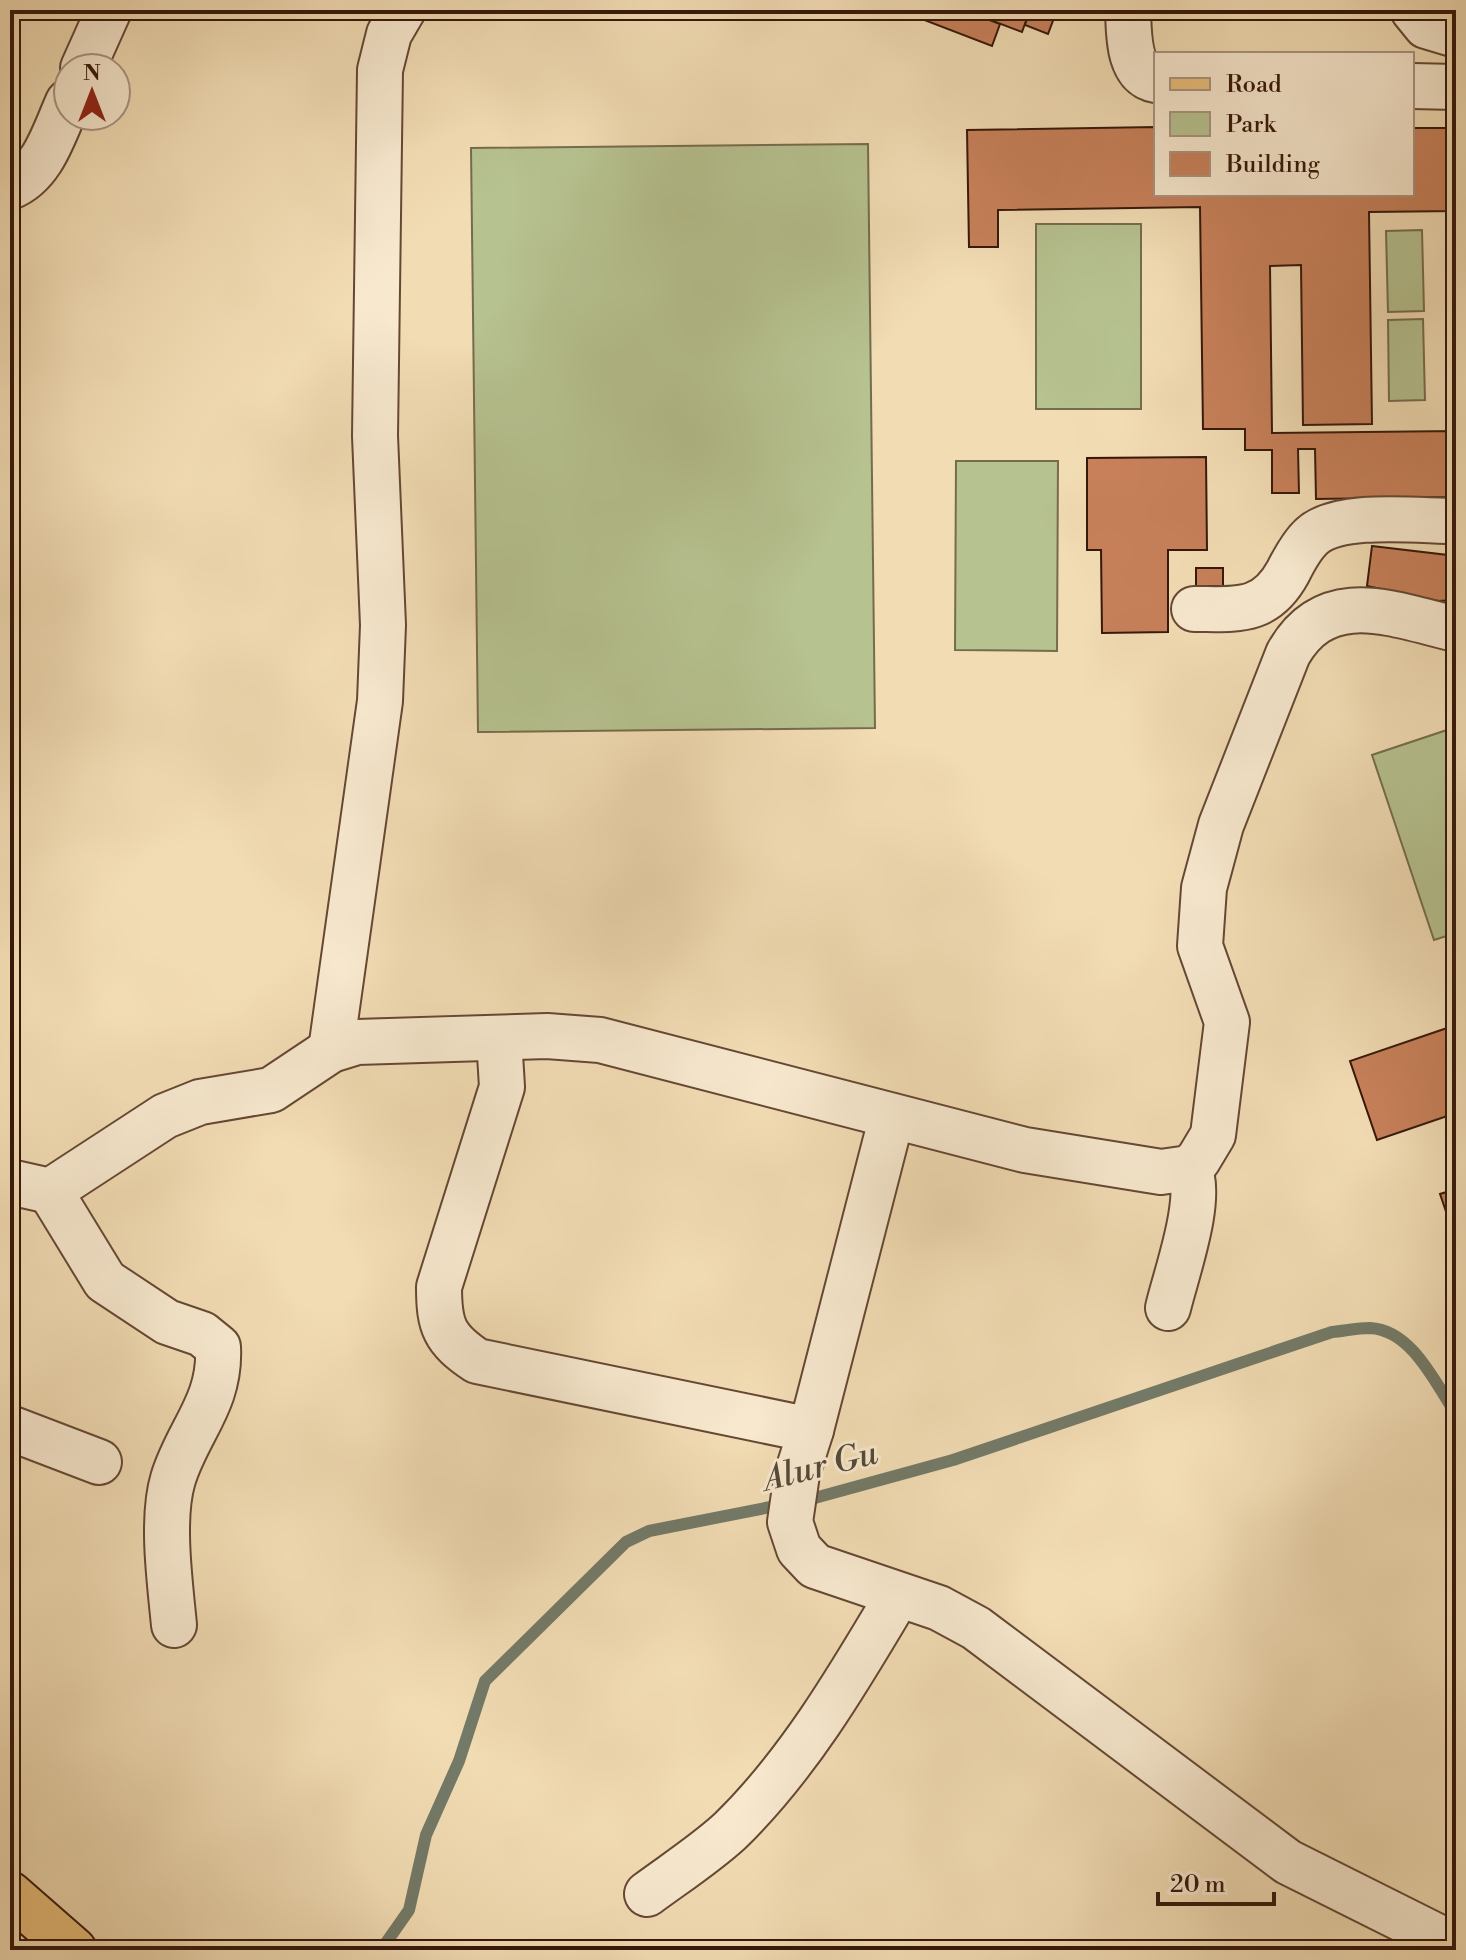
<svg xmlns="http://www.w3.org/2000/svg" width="1466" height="1960" font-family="'Libre Bodoni',serif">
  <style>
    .green { fill: #b6c290; stroke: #766c4d; stroke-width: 2 }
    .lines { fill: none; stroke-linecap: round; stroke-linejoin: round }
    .stream { stroke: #737a68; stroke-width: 12 }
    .building { fill: #c7805a; stroke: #36170a; stroke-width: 2 }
    .minor-casing { stroke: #654834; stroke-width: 48 }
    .major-casing { stroke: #36170a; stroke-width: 48 }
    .minor { stroke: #f7e8ce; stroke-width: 44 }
    .major { stroke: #e9be7a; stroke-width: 44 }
    .labels { text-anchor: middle; stroke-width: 6; stroke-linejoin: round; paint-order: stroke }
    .water-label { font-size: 34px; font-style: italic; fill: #554939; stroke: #f7e8ce }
  </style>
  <rect width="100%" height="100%" fill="#f2dcb4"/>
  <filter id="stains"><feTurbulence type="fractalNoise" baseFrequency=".0025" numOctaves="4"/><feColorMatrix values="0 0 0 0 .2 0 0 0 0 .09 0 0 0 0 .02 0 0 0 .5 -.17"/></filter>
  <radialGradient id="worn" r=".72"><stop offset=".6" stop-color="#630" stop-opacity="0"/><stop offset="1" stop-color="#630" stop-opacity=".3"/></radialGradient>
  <!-- green -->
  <g class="green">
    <polygon points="868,144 875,728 478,732 471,148"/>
    <rect x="1036" y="224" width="105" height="185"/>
    <polygon points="1422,230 1424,311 1388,312 1386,231"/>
    <polygon points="1450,231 1456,231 1456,312 1451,313"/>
    <polygon points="1423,319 1425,400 1389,401 1388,320"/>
    <polygon points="956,461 1058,461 1057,651 955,650"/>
    <polygon points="1456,727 1456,933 1434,940 1372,755"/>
  </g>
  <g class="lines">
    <!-- stream -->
    <path class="stream" d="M 381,1950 L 409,1910 L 426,1835 L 459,1761 L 485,1681 L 626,1542 L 649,1531 L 811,1499 L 953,1460 L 1332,1332 C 1344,1331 1357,1328 1370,1328 C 1412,1330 1435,1383 1456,1414"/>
  </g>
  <!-- building -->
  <g class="building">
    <polygon points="922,10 964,10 1000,24 992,46 919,18"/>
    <polygon points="964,10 1030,10 1022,32"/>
    <polygon points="1030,10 1057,10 1048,34 1025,25"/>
    <polygon points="1156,127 1156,194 1412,194 1412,128 1456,128 1456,211 1369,212 1372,424 1303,425 1301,265 1270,266 1272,433 1456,431 1456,497 1316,499 1315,449 1298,449 1299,493 1272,493 1272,450 1245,450 1245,429 1203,429 1200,207 998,210 998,247 969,247 967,130"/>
    <polygon points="1206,457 1207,550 1168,550 1168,632 1102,633 1101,550 1087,550 1087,458"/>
    <polygon points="1372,546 1456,556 1456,600 1438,601 1367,586"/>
    <rect x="1196" y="568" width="27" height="18"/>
    <polygon points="1456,1025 1456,1113 1377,1140 1350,1061"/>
    <polygon points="1456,1189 1456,1241 1440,1194"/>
  </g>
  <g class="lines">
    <!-- minor casing -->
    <g class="minor-casing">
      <g id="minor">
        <path d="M 1128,10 C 1129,32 1127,75 1156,80"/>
        <polyline points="1413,10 1426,26 1456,35"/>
        <polyline points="83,68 109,10"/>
        <polyline points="1412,86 1456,87"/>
        <path d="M 10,187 C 43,174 54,133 68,102"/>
        <path d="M 1194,609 C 1237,609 1265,614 1288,572 C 1294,560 1302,545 1312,536 C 1340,511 1419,521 1456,521"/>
        <path d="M 499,1038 L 502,1087 L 439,1287 C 439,1326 444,1339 477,1361 L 811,1430 L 892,1116"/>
        <polyline points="331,1050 380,701 383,625 375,436 380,70 389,34 403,10"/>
        <path d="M 10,1182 L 50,1191 L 165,1116 L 200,1102 L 271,1090 L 331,1050 L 357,1042 L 547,1036 L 600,1040 L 1025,1150 L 1161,1172 L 1189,1168 L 1198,1160 L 1213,1135 L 1227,1022 L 1200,946 L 1204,888 L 1221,825 L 1288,654 C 1327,585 1394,615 1456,629"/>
        <path d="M 50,1191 L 105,1281 L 167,1322 L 202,1334 L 218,1347 C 221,1403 188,1430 173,1479 C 161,1519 170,1583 174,1625"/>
        <path d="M 1168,1308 C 1176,1274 1204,1198 1189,1168"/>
        <polyline points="10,1428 99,1462"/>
        <polyline points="811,1430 797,1474 790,1522 799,1549 815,1566 939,1608 976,1628 1288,1862 1456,1946"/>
        <path d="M 647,1894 C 674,1874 705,1854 730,1831 C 798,1765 849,1678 897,1597"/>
      </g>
    </g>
    <!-- major casing -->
    <g class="major-casing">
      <polyline id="major" points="10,1894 74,1950"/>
    </g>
    <!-- minor -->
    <use href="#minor" class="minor"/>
    <!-- major -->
    <use href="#major" class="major"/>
  </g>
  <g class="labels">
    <!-- water labels -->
    <g class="water-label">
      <text transform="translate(820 1465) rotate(-14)" y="12">Alur Gu</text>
    </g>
  </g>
  <!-- margin -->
  <rect width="1466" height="1960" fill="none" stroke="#f2dcb4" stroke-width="40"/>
  <rect x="12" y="12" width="1442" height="1936" fill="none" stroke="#36170a" stroke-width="4"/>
  <rect x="20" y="20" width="1426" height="1920" fill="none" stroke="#36170a" stroke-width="2"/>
  <!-- legend -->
  <rect x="1154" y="52" width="260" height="144" fill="#f7e8ce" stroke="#aa9480" stroke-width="2"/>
  <rect x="1170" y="78" width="40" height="12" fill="#e9be7a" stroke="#aa9480" stroke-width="2"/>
  <text x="1226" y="92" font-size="24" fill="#36170a">Road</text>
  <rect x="1170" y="112" width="40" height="24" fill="#b6c290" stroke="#aa9480" stroke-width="2"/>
  <text x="1226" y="132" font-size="24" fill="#36170a">Park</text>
  <rect x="1170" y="152" width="40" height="24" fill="#c7805a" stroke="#aa9480" stroke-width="2"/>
  <text x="1226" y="172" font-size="24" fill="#36170a">Building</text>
  <!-- north arrow -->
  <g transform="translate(92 92)"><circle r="38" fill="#f7e8ce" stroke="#aa9480" stroke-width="2"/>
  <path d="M0-6L14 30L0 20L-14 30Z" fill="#8f2418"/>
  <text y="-12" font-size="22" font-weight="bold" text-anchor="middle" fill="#36170a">N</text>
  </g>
  <!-- scale -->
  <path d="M1158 1892v12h116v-12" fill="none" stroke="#36170a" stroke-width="4"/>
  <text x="1170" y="1892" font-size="24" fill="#36170a" stroke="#f7e8ce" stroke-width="6" paint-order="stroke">20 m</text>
  <rect width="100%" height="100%" filter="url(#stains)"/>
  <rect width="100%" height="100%" fill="url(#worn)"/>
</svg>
